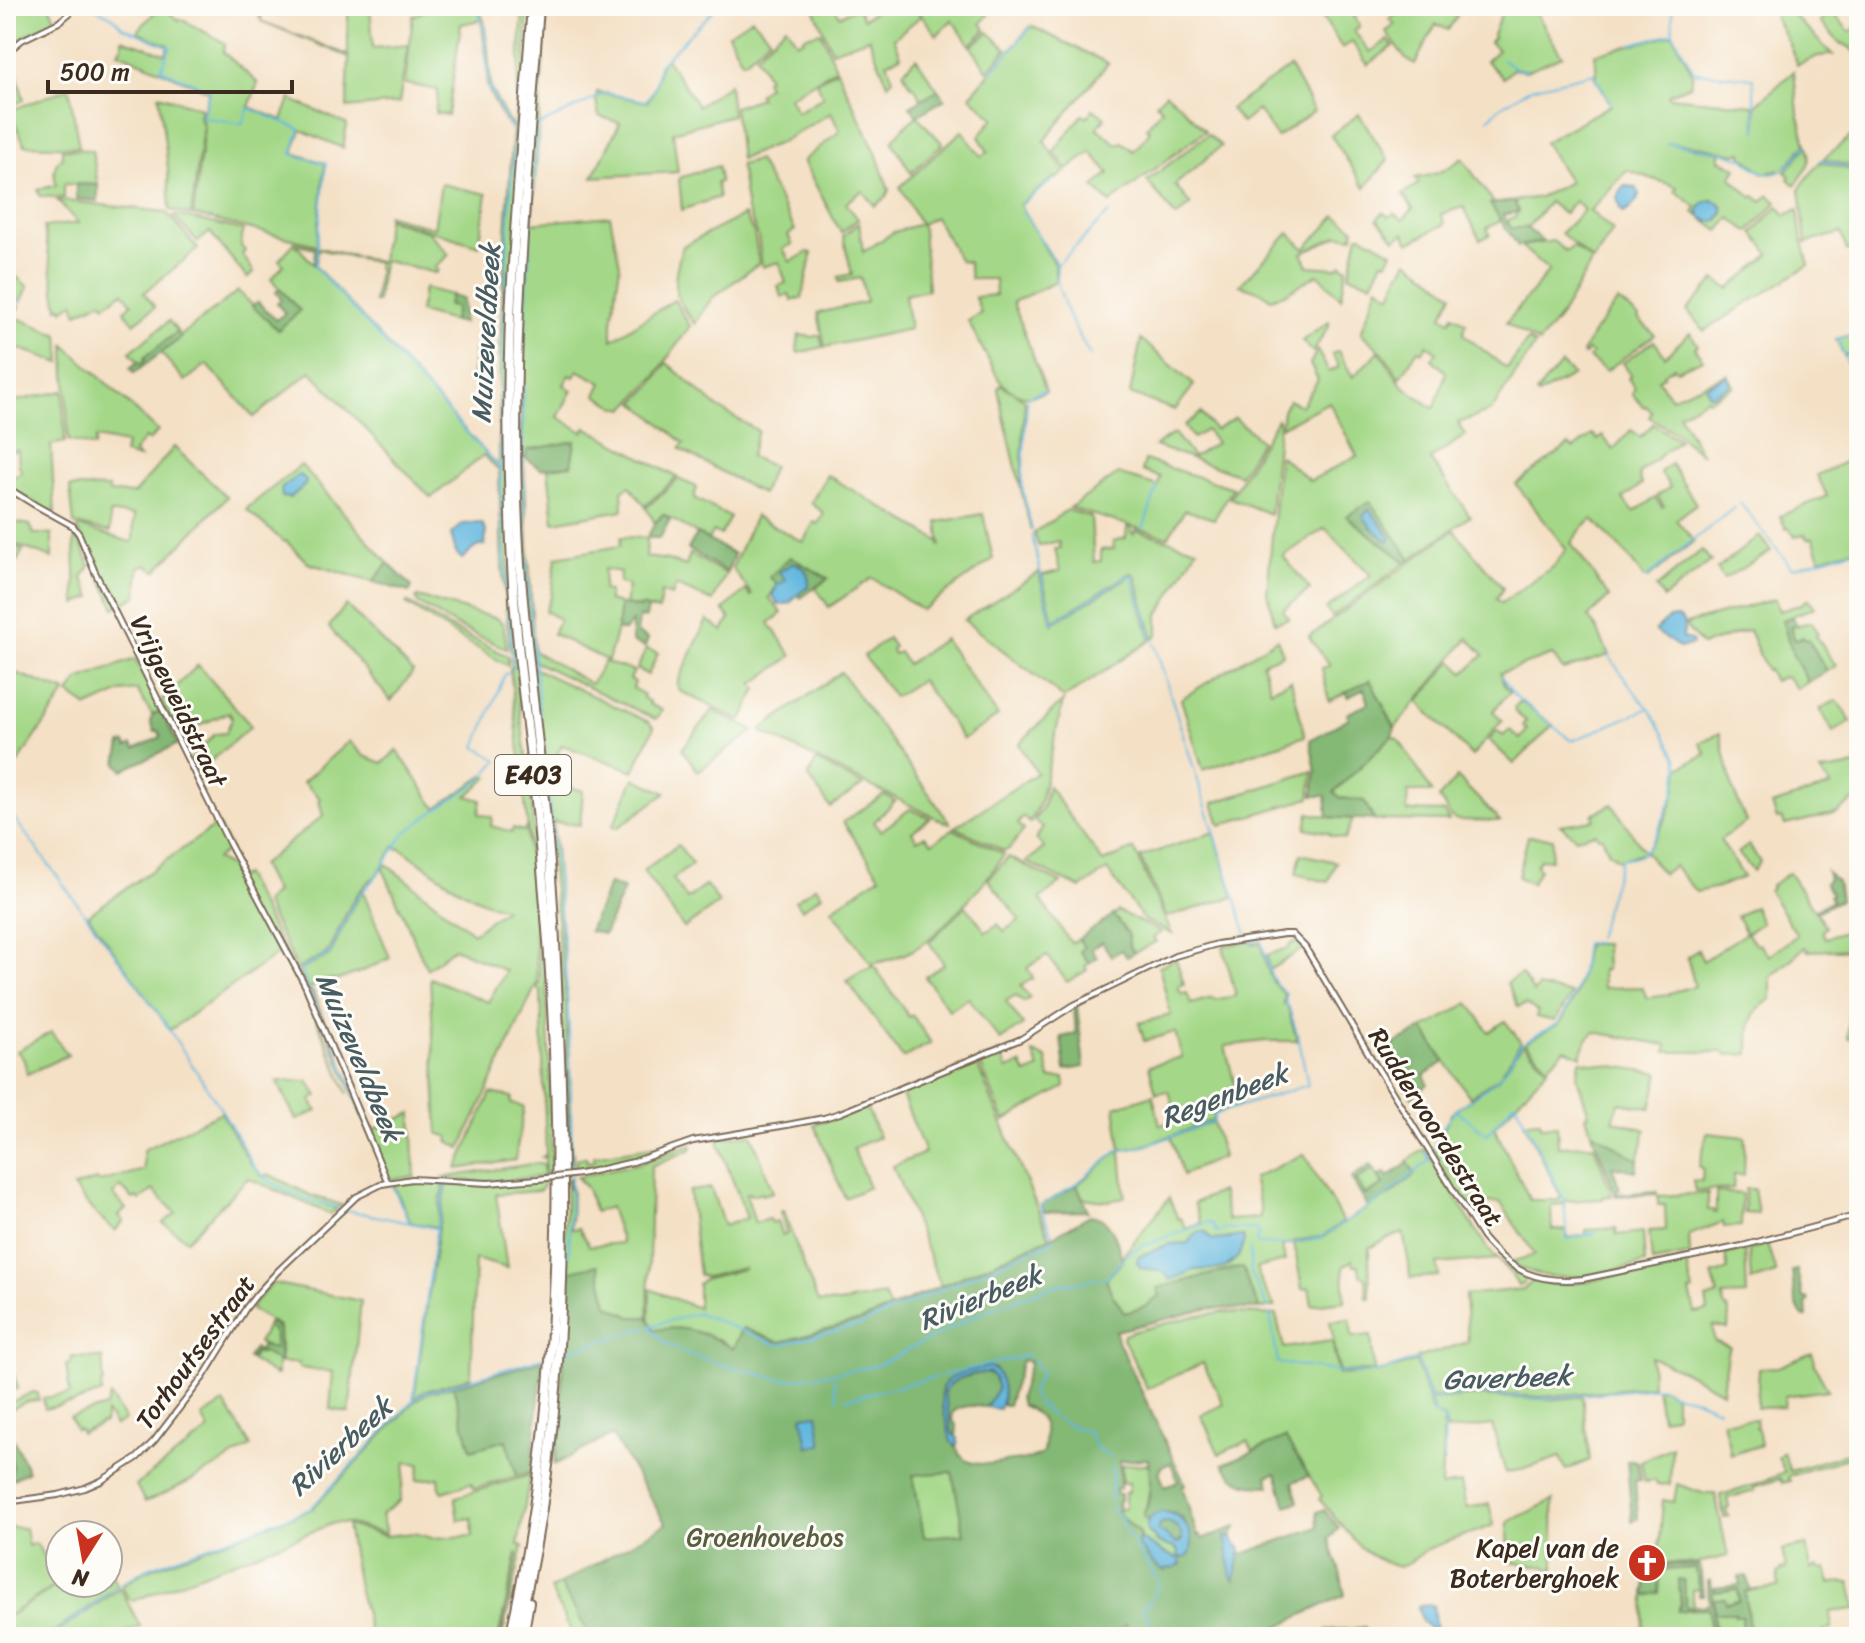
<svg xmlns="http://www.w3.org/2000/svg" width="1865" height="1643" font-family="Sriracha,sans-serif">
  <style>
    .green { fill: #a4d888; stroke: #708153; stroke-width: 2; fill-rule: evenodd }
    .forest { fill: #83b874; stroke: #5f7149; stroke-width: 2; fill-rule: evenodd }
    .water { fill: #63b8df; stroke: #4f717e; stroke-width: 2; fill-rule: evenodd }
    .lines { fill: none; stroke-linecap: round; stroke-linejoin: round }
    .stream { stroke: #63b8df; stroke-width: 2 }
    .tertiary-casing { stroke: #7c6a58; stroke-width: 8 }
    .motorway-casing { stroke: #7c6a58; stroke-width: 12 }
    .tertiary { stroke: #fff; stroke-width: 4 }
    .motorway { stroke: #fff; stroke-width: 8 }
    .tertiary-bridge-casing { stroke: #7c6a58; stroke-width: 8; stroke-linecap: butt }
    .tertiary-bridge { stroke: #fff; stroke-width: 4 }
    .labels { text-anchor: middle; stroke-width: 6; stroke-linejoin: round; paint-order: stroke }
    .shield { fill: #fdfcf7; stroke: #75695f; stroke-width: 2 }
    .shield-label { font-size: 24px; font-weight: bold; fill: #3b2a1e }
    .street-label { font-size: 26px; fill: #3b2a1e; stroke: #fdfcf7 }
    .park-label { font-size: 26px; fill: #5a5e3e; stroke: #fdfcf7 }
    .poi-label { font-size: 26px; fill: #3b2a1e; stroke: #fdfcf7; text-anchor: end }
    .water-label { font-size: 28px; font-style: italic; fill: #495c62; stroke: #fdfcf7 }
  </style>
  <rect width="100%" height="100%" fill="#fdfcf7"/>
  <filter id="ink" filterUnits="userSpaceOnUse"><feTurbulence type="fractalNoise" baseFrequency=".0125" numOctaves="2"/><feDisplacementMap in="SourceGraphic" scale="16" xChannelSelector="R" yChannelSelector="G"/><feConvolveMatrix kernelMatrix="1 2 1 2 8 2 1 2 1" color-interpolation-filters="sRGB"/></filter>
  <filter id="wash" filterUnits="userSpaceOnUse"><feTurbulence type="fractalNoise" baseFrequency=".006" numOctaves="4" result="noise"/><feDisplacementMap in="SourceGraphic" scale="32" xChannelSelector="R" yChannelSelector="G"/><feGaussianBlur stdDeviation="1.8" result="paint"/><feColorMatrix in="noise" values="0 0 0 0 0 0 0 0 0 0 0 0 0 0 0 0 0 1.4 0 .05"/><feComposite in="paint" operator="in"/></filter>
  <g filter="url(#wash)">
    <rect width="100%" height="100%" fill="#f4e0c5"/>
    <!-- green -->
    <g class="green">
      <polygon points="6,6 49,6 56,20 11,44 9,32 6,33"/>
      <polygon points="160,6 179,20 181,19 225,43 223,52 258,83 249,107 282,120 290,99 347,124 343,148 301,130 293,153 325,163 317,245 193,215 204,128 201,118 209,91 118,52 122,45 122,39 166,54 168,45 137,32"/>
      <polygon points="255,6 262,6 261,21 348,55 348,6 370,6 373,48 408,45 399,103 347,108 349,57 261,21"/>
      <path d="M 435,6 L 478,6 L 484,21 L 488,49 L 491,89 L 508,121 L 515,127 L 523,6 L 528,6 L 505,437 L 509,582 L 515,653 L 510,650 L 502,564 L 499,471 L 484,455 L 431,498 L 311,371 L 254,417 L 207,364 L 185,381 L 160,352 L 238,291 L 278,330 L 300,311 L 271,279 L 284,265 L 279,260 L 295,242 L 383,263 L 377,302 L 374,302 L 379,270 L 377,268 L 378,263 L 318,249 L 316,263 L 314,263 L 315,249 L 296,245 L 496,464 L 499,462 C 498,351 505,241 513,130 L 503,119 L 489,91 L 487,85 L 487,63 L 481,20 L 461,24 L 448,115 L 435,113 L 438,90 L 405,84 L 413,16 Z"/>
      <path d="M 543,6 L 547,6 L 532,223 L 610,216 L 620,265 L 612,322 L 612,340 L 674,300 L 690,326 L 653,379 L 625,409 L 617,407 L 596,395 L 602,383 L 578,370 L 574,377 L 569,375 L 564,385 L 572,390 L 558,417 L 583,432 L 586,427 L 677,477 L 645,506 L 630,486 L 622,491 L 623,510 L 554,522 L 548,468 L 571,465 L 575,442 L 527,450 L 526,458 L 524,458 L 524,466 L 534,651 L 591,684 L 604,662 L 634,671 L 630,679 L 635,682 L 633,688 L 644,695 L 643,698 L 650,702 L 649,704 L 662,710 L 658,718 L 655,719 L 531,660 C 522,553 518,446 522,339 C 525,228 535,117 543,6 Z"/>
      <polygon points="813,6 833,6 840,16 857,7 863,19 883,6 912,6 921,16 894,38 901,56 887,62 893,79 888,84 869,38 832,51"/>
      <polygon points="914,6 956,6 961,10 965,6 978,6 988,15 981,23 986,30 970,45 952,20 937,35"/>
      <polygon points="1316,6 1365,6 1354,16 1360,26 1354,31 1370,52 1388,40 1393,46 1368,65 1352,42 1342,48"/>
      <polygon points="1388,6 1456,6 1452,13 1457,16 1448,30 1436,24 1415,64 1406,59 1386,32 1395,24 1389,19 1395,14"/>
      <polygon points="1504,6 1532,6 1562,56 1526,71 1513,69 1503,78 1486,61 1498,50 1490,42 1494,37 1493,35"/>
      <polygon points="1784,6 1833,55 1818,56 1797,65 1790,46 1775,18 1775,14"/>
      <polygon points="1830,10 1850,32 1859,25 1859,56 1848,46 1842,45 1820,22"/>
      <polygon points="752,18 770,38 745,61 742,61 728,34"/>
      <polygon points="786,26 797,42 803,40 803,37 821,32 836,68 789,97 797,112 823,97 817,82 837,70 876,153 889,190 886,197 875,206 862,191 846,203 858,219 841,233 803,161 840,131 831,113 781,142 740,159 734,107 760,98 758,94 768,86 765,80 768,78 756,55"/>
      <path d="M 1031,26 L 1108,63 L 1044,141 L 1065,172 L 1056,179 L 1054,177 L 1020,205 L 1055,265 L 1056,282 L 1013,302 L 1046,391 C 1026,401 1013,396 999,380 L 968,321 L 981,313 L 975,297 L 996,295 L 995,279 L 971,279 L 968,262 L 960,261 L 935,217 L 921,224 L 923,231 L 928,290 L 905,295 L 910,329 L 825,347 L 818,313 L 866,302 L 861,278 L 839,282 L 838,277 L 852,274 L 843,236 L 859,222 L 863,252 L 894,232 L 920,224 L 900,187 L 962,131 L 981,156 L 988,152 L 979,136 L 994,118 L 970,96 Z"/>
      <polygon points="988,32 1007,49 988,71 971,47"/>
      <path d="M 1673,34 L 1693,74 L 1690,86 L 1669,94 L 1669,97 L 1754,105 L 1757,132 L 1756,105 L 1794,71 L 1798,113 L 1806,144 L 1783,170 L 1763,173 L 1742,155 L 1742,152 L 1735,154 L 1704,147 L 1666,143 L 1721,152 L 1719,159 L 1737,168 L 1731,178 L 1753,198 L 1755,196 L 1761,202 L 1769,195 L 1777,202 L 1749,232 L 1730,218 L 1719,231 L 1693,212 L 1696,207 L 1675,191 L 1677,187 L 1627,170 L 1590,211 L 1613,231 L 1593,261 L 1561,233 L 1584,210 L 1575,201 L 1564,214 L 1549,202 L 1527,228 L 1511,229 L 1508,220 L 1515,217 L 1518,210 L 1514,201 L 1540,197 L 1570,182 L 1544,142 L 1611,105 L 1595,76 L 1597,75 L 1595,54 ZM 1711,200 L 1722,205 L 1723,214 L 1718,220 L 1700,217 L 1698,213 L 1700,206 Z"/>
      <polygon points="11,51 24,100 7,107 6,57"/>
      <polygon points="666,58 698,106 729,84 732,115 673,132 678,172 593,177 620,123 599,116 596,100 597,92 647,102 655,88 660,65"/>
      <polygon points="916,58 938,90 921,99 914,86 911,86 903,72"/>
      <polygon points="1290,67 1314,111 1277,137 1258,110 1242,123 1230,109"/>
      <polygon points="69,88 79,147 25,145 9,111"/>
      <polygon points="1166,93 1183,108 1205,131 1110,203 1094,187 1109,173 1091,152 1067,170 1054,151 1083,114 1087,117 1093,109 1105,118 1097,128 1116,144 1122,142 1134,151 1150,131 1146,128 1162,109 1156,103"/>
      <polygon points="159,95 201,108 199,116 203,126 191,215 170,210 168,169"/>
      <polygon points="1359,114 1388,160 1365,188 1331,135"/>
      <polygon points="917,116 943,144 911,173 892,141 904,127"/>
      <polygon points="1859,130 1859,168 1823,159"/>
      <polygon points="1208,134 1221,146 1175,185 1191,205 1176,217 1147,181"/>
      <path d="M 1807,146 C 1813,165 1806,170 1795,185 L 1788,179 L 1790,176 L 1785,172 Z"/>
      <path d="M 62,149 L 92,150 L 98,185 L 64,184 L 64,198 L 40,196 L 38,190 L 56,185 C 54,172 52,167 62,157 Z"/>
      <path d="M 1462,158 L 1494,203 L 1490,204 L 1501,221 L 1487,228 L 1490,235 L 1480,240 L 1464,207 L 1441,214 L 1445,224 L 1409,243 L 1404,233 L 1395,239 L 1377,219 L 1383,212 L 1389,217 L 1394,213 L 1403,220 L 1413,209 L 1403,195 L 1419,183 L 1415,178 C 1433,176 1448,170 1462,158 Z"/>
      <polygon points="758,160 795,230 788,235 792,244 783,249 790,262 808,252 812,253 802,298 792,300 789,294 782,297 778,286 786,283 779,262 762,267 758,236 747,210 740,165"/>
      <polygon points="1820,162 1859,172 1859,248 1847,251 1841,233 1806,243 1800,189 1801,186"/>
      <polygon points="718,166 720,182 716,183 719,197 682,210 679,178"/>
      <polygon points="441,184 487,194 479,246 387,217 387,214 434,228"/>
      <polygon points="57,200 166,212 198,249 144,293 155,307 134,323 124,310 132,304 123,292 105,305 102,301 77,313 74,302 63,310 62,307 58,308 44,227 78,223"/>
      <polygon points="1778,206 1786,215 1798,209 1801,234 1809,265 1704,331 1687,310 1715,280 1729,289 1770,254 1753,233"/>
      <polygon points="175,215 243,230 241,246 245,251 242,254 254,272 247,278 210,232 198,242 173,216"/>
      <path d="M 744,215 L 754,233 L 759,263 L 712,298 L 695,324 C 671,295 671,281 683,246 Z"/>
      <polygon points="1336,216 1354,228 1353,237 1339,235 1302,253 1308,266 1336,268 1342,264 1342,266 1347,267 1341,298 1318,274 1286,293 1271,299 1261,292 1240,285 1289,233 1305,249"/>
      <polygon points="387,219 429,232 449,255 435,267 438,270 436,273 381,260"/>
      <polygon points="1358,235 1362,235 1392,252 1387,262 1383,261 1372,283 1349,275"/>
      <polygon points="1553,241 1566,252 1573,246 1592,261 1591,263 1560,317 1539,343 1506,323 1549,271 1521,246"/>
      <polygon points="1408,260 1453,294 1442,316 1450,321 1453,315 1466,323 1463,334 1507,369 1528,340 1535,345 1491,411 1458,423 1466,435 1430,459 1470,516 1411,559 1370,502 1347,516 1406,562 1332,617 1326,609 1371,575 1325,528 1283,556 1310,589 1283,610 1289,618 1275,623 1267,593 1279,455 1310,481 1357,456 1329,402 1281,427 1283,410 1289,400 1301,406 1318,380 1310,364 1317,350 1329,372 1339,367 1332,354 1338,351 1353,377 1379,351 1402,385 1433,408 1435,407 1446,372 1432,359 1437,352 1427,345 1422,352 1418,350 1400,378 1384,354 1361,333 1378,286 1391,295 1400,272 1402,272"/>
      <polygon points="6,264 10,271 28,287 21,303 15,296 12,299 19,307 15,317 59,335 61,363 9,345 8,315 6,314"/>
      <polygon points="424,288 451,295 449,306 456,307 453,321 419,312"/>
      <polygon points="1618,301 1639,317 1638,319 1655,335 1606,371 1589,358 1592,354 1588,351 1584,355 1582,353 1594,332"/>
      <polygon points="169,321 178,332 145,358 145,360 140,364 130,352"/>
      <polygon points="1329,322 1329,326 1313,352 1302,341"/>
      <polygon points="1690,333 1698,345 1694,348 1703,359 1677,370 1674,367 1663,374 1664,376 1658,379 1671,398 1728,374 1734,386 1709,400 1707,398 1679,414 1702,455 1677,434 1649,417 1652,412 1646,406 1644,407 1632,394 1635,388 1628,378 1631,375 1623,363 1654,341 1665,356"/>
      <polygon points="1859,333 1859,352 1844,356 1836,339"/>
      <polygon points="799,335 812,337 820,335 823,347 798,353 797,349"/>
      <polygon points="1141,339 1194,385 1175,410 1130,394"/>
      <polygon points="65,345 158,431 149,441 145,438 134,452 139,458 124,454 126,444 96,438 94,447 68,440"/>
      <polygon points="475,349 487,350 486,378 472,375"/>
      <polygon points="667,363 717,407 758,431 750,457 773,466 762,494 680,449 684,443 635,402 651,386"/>
      <polygon points="1561,364 1573,375 1538,395 1536,393"/>
      <polygon points="1001,385 1025,400 1021,488 1031,531 1001,404 998,388"/>
      <polygon points="63,391 65,442 51,445 55,514 24,497 6,484 6,482 22,471 19,466 18,450 6,452 6,403"/>
      <polygon points="1201,413 1215,430 1235,418 1261,441 1240,475 1155,446 1174,433 1193,457 1216,443 1206,430 1193,438 1184,426"/>
      <polygon points="1277,419 1279,422 1270,514 1230,498"/>
      <polygon points="1653,424 1679,440 1641,472 1639,476 1642,484 1623,499 1634,512 1655,498 1662,507 1664,506 1657,496 1670,487 1660,472 1671,464 1696,504 1676,520 1694,541 1648,578 1644,578 1627,555 1593,519 1584,526 1571,543 1609,597 1588,617 1597,629 1609,655 1563,670 1552,655 1500,673 1504,685 1510,692 1493,711 1502,721 1472,756 1418,702 1452,661 1464,673 1484,655 1468,638 1395,728 1370,680 1329,701 1322,668 1330,666 1309,637 1454,530 1503,588 1496,599 1501,603 1554,566 1566,549 1516,484 1569,445 1573,449 1593,434 1598,440 1603,436 1613,450 1631,430 1641,437"/>
      <polygon points="174,447 227,497 156,571 147,565 139,567 137,594 135,597 115,608 77,528 80,527 131,542 133,541 134,515 110,513 110,532 74,524 70,487 109,488 109,493 134,494"/>
      <polygon points="1859,455 1859,557 1854,549 1820,559 1813,538 1807,539 1805,535 1795,537 1789,528 1786,529 1780,516 1827,496 1817,475"/>
      <polygon points="1145,460 1233,488 1214,519 1185,510 1168,537 1070,508 1118,474 1158,486 1160,477 1142,471"/>
      <polygon points="301,465 388,563 373,582 308,563 286,541 284,542 246,509"/>
      <polygon points="827,475 939,541 941,547 938,522 983,514 993,559 922,610 872,578 829,607 816,588 827,579 770,577 777,585 769,598 782,613 769,623 792,656 753,684 757,689 741,721 680,691 677,684 707,620 723,631 730,618 723,610 746,590 750,596 752,595 732,568 755,516 803,542 814,522 818,524 824,513 811,503"/>
      <polygon points="678,479 697,487 694,498 730,517 721,535 713,531 708,540 663,514 655,523 646,508"/>
      <polygon points="1067,510 1091,517 1094,562 1101,561 1101,550 1114,549 1113,541 1126,538 1127,527 1132,529 1131,532 1134,534 1136,530 1197,549 1158,616 1158,634 1154,639 1135,575 1131,573 1053,621 1042,575 1060,571 1055,549 1060,548 1058,541 1039,546 1034,533"/>
      <polygon points="6,521 30,525 34,534 52,534 52,558 6,541"/>
      <polygon points="1759,536 1771,551 1724,579 1717,569"/>
      <polygon points="621,537 647,538 646,557 668,560 686,566 690,554 726,574 713,601 676,586 672,596 661,592 659,610 625,605 628,585 619,583 620,572 604,569 603,590 609,591 608,601 620,604 617,629 608,661 553,634 559,619 545,611 551,597 556,557 620,546"/>
      <polygon points="76,539 79,540 90,566 82,577 92,597 76,604 74,541"/>
      <polygon points="6,544 23,550 6,582"/>
      <polygon points="1702,550 1711,561 1664,598 1656,588"/>
      <polygon points="1039,572 1052,624 1132,575 1151,640 1064,698 964,620"/>
      <polygon points="418,597 498,619 503,624 507,649 457,626 418,603 416,599"/>
      <polygon points="1775,599 1779,611 1800,605 1808,599 1815,607 1782,620 1793,655 1808,682 1797,689 1788,678 1783,677 1774,681 1768,669 1766,670 1749,630 1702,645 1687,628 1686,624"/>
      <polygon points="407,602 453,629 508,656 508,666 457,636 406,604"/>
      <polygon points="346,605 413,672 391,701 329,627"/>
      <polygon points="1811,622 1818,634 1816,636 1836,666 1827,671 1808,640 1795,640 1790,627"/>
      <polygon points="888,638 894,647 891,649 894,654 899,652 907,664 944,639 998,716 963,739 921,680 894,697 864,656"/>
      <polygon points="1277,639 1283,654 1262,663 1271,690 1291,680 1305,736 1203,770 1181,699"/>
      <polygon points="646,649 658,653 648,675 637,669"/>
      <polygon points="511,657 516,659 517,688 529,779 544,941 549,1045 552,1174 545,1175 545,1158 542,1157 546,1155 541,991 537,989 540,979 534,884 510,668 512,667"/>
      <polygon points="135,659 161,711 152,715 137,690 121,692 88,707 69,694 78,680"/>
      <polygon points="198,665 251,726 197,773 190,760 215,734 226,733 232,718 229,712 187,731 176,730 161,701"/>
      <polygon points="531,667 649,722 654,727 634,771 562,745 550,766 548,766 549,780 583,791 580,825 553,822 566,997 570,1152 573,1153 572,1172 567,1173 567,1124 557,919"/>
      <polygon points="841,672 950,823 946,823 762,732 762,729"/>
      <polygon points="16,673 66,692 17,764 6,756 6,686"/>
      <polygon points="1837,700 1851,722 1833,732 1820,709"/>
      <polygon points="1063,701 1040,803 1030,823 1023,817 1018,824 1024,830 1009,849 1004,851 955,827 1037,773 1019,744"/>
      <polygon points="1520,701 1553,725 1514,764 1489,740 1497,731 1503,736 1510,730 1520,739 1527,730 1523,726 1526,721 1515,712 1514,708"/>
      <polygon points="713,710 754,731 698,771 682,749"/>
      <path d="M 1720,733 L 1733,790 L 1746,822 L 1720,840 L 1744,877 L 1718,887 L 1696,892 L 1674,866 L 1663,874 L 1645,852 L 1619,860 L 1609,852 L 1602,837 L 1598,837 L 1596,833 L 1576,838 L 1560,825 L 1595,820 L 1593,814 L 1612,804 L 1645,852 C 1664,828 1676,798 1679,768 L 1706,754 L 1700,743 Z"/>
      <polygon points="1392,736 1399,740 1432,792 1408,792 1407,811 1444,812 1449,821 1374,820 1364,801 1341,798 1334,792"/>
      <path d="M 349,741 L 364,756 L 383,763 L 397,750 L 436,808 L 485,775 L 489,777 L 467,796 L 481,800 L 479,814 L 492,817 L 491,826 L 512,832 L 513,828 L 523,831 L 526,828 L 533,901 L 537,983 L 461,1148 L 448,1141 L 450,1137 L 438,1133 L 430,978 L 488,1002 L 506,971 L 454,948 L 427,969 L 383,869 L 386,864 L 473,933 L 505,909 C 465,899 434,871 400,848 L 398,849 L 395,846 L 377,875 L 367,883 L 354,898 L 327,953 L 298,969 L 264,903 L 275,892 L 261,865 L 323,816 L 319,801 L 321,799 L 303,782 Z"/>
      <polygon points="816,761 863,785 830,807 808,776"/>
      <polygon points="1859,765 1859,796 1837,813 1785,825 1782,818 1777,819 1772,805 1831,786 1820,772"/>
      <polygon points="1313,771 1310,798 1220,825 1213,803"/>
      <polygon points="1457,777 1500,821 1457,820 1451,817 1439,798"/>
      <polygon points="634,778 666,793 617,828 615,828 613,826"/>
      <polygon points="1048,786 1103,862 1134,849 1172,934 1144,920 1107,870 1081,888 1026,862 1044,848 1036,839 1043,827 1034,821 1043,806"/>
      <path d="M 884,795 L 895,801 L 874,822 L 881,831 L 910,809 L 930,818 L 912,832 L 917,840 L 925,836 L 932,843 L 953,829 L 1004,854 C 986,883 942,933 913,950 C 900,957 886,961 871,964 L 832,909 L 880,876 L 843,822 Z"/>
      <polygon points="1309,813 1328,817 1353,819 1345,839 1330,835 1330,833 1306,828"/>
      <polygon points="218,824 230,849 216,859 229,866 238,878 244,875 305,989 348,1094 306,995 283,950 170,1030 88,915"/>
      <polygon points="1214,832 1234,897 1167,917 1140,857"/>
      <polygon points="1528,836 1553,838 1551,860 1540,859 1536,866 1540,869 1531,884 1518,877"/>
      <polygon points="678,845 692,864 673,879 687,899 706,885 719,903 684,928 643,871"/>
      <polygon points="1749,845 1760,862 1753,871 1738,853"/>
      <polygon points="1301,854 1336,862 1328,882 1296,874"/>
      <polygon points="1008,857 1061,883 1040,899 1071,943 1079,939 1085,948 1080,952 1089,963 1085,966 1087,970 1067,982 1047,955 1027,968 1033,978 1021,986 1030,998 1023,1002 1016,995 1006,1001 1023,1025 1000,1040 968,998 949,1010 925,977 944,964 929,942 966,906 986,932 998,924 1004,931 1020,920 988,879"/>
      <path d="M 1789,873 L 1826,927 L 1822,931 L 1825,938 L 1859,927 L 1859,949 L 1808,951 L 1805,947 L 1771,977 L 1771,999 C 1745,1016 1750,1026 1749,1054 L 1725,1055 L 1725,1052 L 1666,1052 L 1667,1045 L 1594,1032 L 1587,1039 L 1581,1056 L 1565,1049 L 1548,1066 L 1525,1043 L 1560,1023 L 1576,995 L 1581,973 L 1586,944 L 1605,944 L 1606,970 L 1602,970 L 1603,988 L 1642,987 L 1647,998 L 1669,995 L 1669,993 L 1695,986 L 1687,957 L 1698,950 L 1703,961 L 1746,933 L 1737,916 L 1754,907 L 1762,923 L 1747,933 L 1756,945 L 1759,944 L 1769,956 L 1797,935 L 1769,891 L 1772,888 L 1771,886 Z"/>
      <polygon points="816,886 822,895 802,909 795,901"/>
      <polygon points="363,891 390,958 363,971 338,980 326,980 308,989 299,971 330,955 353,906"/>
      <polygon points="1118,911 1161,932 1153,938 1156,942 1134,953 1129,945 1128,934 1113,915"/>
      <path d="M 1251,941 L 1252,944 L 1260,943 C 1267,962 1266,980 1285,994 L 1284,1004 L 1288,1008 L 1297,1041 L 1265,1041 L 1225,1046 L 1240,1105 L 1213,1114 L 1213,1120 L 1144,1146 L 1121,1150 L 1115,1107 L 1153,1095 L 1160,1125 L 1177,1120 L 1169,1091 L 1156,1093 L 1149,1066 L 1182,1057 L 1175,1032 L 1144,1041 L 1139,1023 L 1171,1015 L 1159,966 L 1176,959 L 1184,984 L 1178,986 L 1181,994 L 1187,993 L 1191,1004 L 1212,998 L 1213,1000 L 1236,996 L 1223,946 Z"/>
      <polygon points="1298,941 1303,949 1269,970 1267,955 1289,948 1289,945"/>
      <polygon points="874,966 909,1017 912,1015 931,1043 903,1058 847,981 861,971"/>
      <polygon points="1521,974 1534,993 1538,987 1572,994 1555,1021 1536,1017 1538,1012 1526,1004 1518,1007 1507,983"/>
      <polygon points="312,991 371,1131 412,1113 415,1177 391,1179 388,1177 310,992"/>
      <polygon points="1849,1002 1856,1003 1859,1028 1857,1030 1858,1039 1848,1038"/>
      <polygon points="1469,1003 1489,1032 1505,1021 1521,1042 1499,1077 1470,1097 1423,1029"/>
      <polygon points="51,1032 68,1055 27,1074 24,1060 17,1051"/>
      <path d="M 1523,1044 L 1548,1068 L 1494,1127 L 1530,1200 L 1558,1200 L 1561,1197 L 1524,1122 L 1540,1121 L 1541,1126 L 1557,1125 L 1558,1146 L 1594,1145 L 1612,1196 L 1603,1197 L 1603,1199 L 1564,1201 L 1564,1204 L 1551,1205 L 1552,1230 L 1566,1230 L 1568,1238 L 1586,1235 L 1586,1230 L 1616,1228 L 1617,1235 L 1643,1232 L 1645,1263 C 1599,1274 1553,1289 1510,1262 L 1535,1255 L 1500,1202 L 1465,1204 L 1433,1151 L 1451,1114 L 1458,1108 L 1498,1079 Z"/>
      <polygon points="1000,1052 1007,1069 1021,1064 1026,1074 1039,1069 1033,1053 1046,1058 1050,1079 1064,1078 1065,1087 1004,1121 979,1061"/>
      <polygon points="1580,1061 1659,1073 1651,1108 1619,1103 1613,1120 1646,1130 1638,1160 1591,1131 1586,1116 1589,1114 1577,1077"/>
      <polygon points="976,1062 1050,1238 941,1286 893,1166 925,1153 901,1092"/>
      <polygon points="277,1081 308,1081 318,1096 311,1100 317,1111 296,1120"/>
      <polygon points="491,1093 512,1097 511,1104 524,1106 515,1160 457,1169"/>
      <polygon points="866,1107 879,1137 853,1148 869,1187 845,1198 814,1124"/>
      <polygon points="221,1112 249,1161 263,1177 268,1174 310,1195 342,1205 338,1208 317,1202 337,1209 330,1214 248,1178 187,1240 163,1223 176,1213 153,1190 140,1200 137,1197 133,1199 121,1187 113,1194 126,1209 119,1216 124,1221 115,1231 93,1211 73,1187 97,1180 99,1182 144,1170 143,1150"/>
      <polygon points="1213,1122 1223,1157 1190,1171 1183,1176 1171,1137"/>
      <polygon points="1707,1133 1745,1137 1744,1175 1734,1175 1733,1189 1695,1191 1693,1181 1702,1181 1703,1168 1699,1167"/>
      <polygon points="748,1134 752,1135 773,1192 762,1195 761,1192 751,1195 750,1193 746,1194 755,1223 769,1219 771,1223 777,1221 782,1235 787,1234 780,1212 783,1211 818,1302 839,1303 884,1295 890,1309 856,1323 781,1342 776,1341 743,1328 733,1349 719,1339 655,1331 650,1321 650,1289 698,1308 698,1284 704,1279 744,1269 743,1268 705,1277 699,1275 689,1191 711,1188 724,1226 747,1218 717,1139"/>
      <path d="M 670,1144 L 672,1146 C 641,1158 610,1166 576,1171 L 576,1159 L 586,1157 L 587,1162 L 595,1161 L 594,1156 Z"/>
      <path d="M 691,1144 L 692,1148 L 690,1150 L 651,1166 L 648,1317 L 631,1317 L 608,1305 L 604,1293 L 570,1271 L 556,1464 L 554,1464 L 567,1179 L 569,1178 L 569,1189 L 572,1189 L 571,1229 L 579,1228 C 582,1236 587,1239 589,1246 L 622,1243 L 610,1207 L 595,1212 L 587,1189 L 577,1177 L 644,1162 Z"/>
      <polygon points="1425,1149 1487,1248 1497,1259 1525,1278 1524,1284 1518,1286 1511,1274 1497,1259 1437,1264 1439,1276 1410,1278 1409,1264 1403,1233 1386,1239 1369,1248 1370,1298 1367,1298 1366,1277 1361,1276 1358,1265 1353,1265 1352,1260 1343,1267 1345,1301 1312,1305 1309,1288 1302,1289 1294,1243 1282,1246 1285,1261 1257,1268 1261,1282 1275,1307 1260,1309 1210,1308 1119,1330 1106,1278 1123,1261 1121,1258 1169,1198 1178,1219 1181,1218 1186,1229 1201,1223 1194,1203 1221,1191 1228,1220 1259,1218 1261,1211 1253,1178 1304,1154 1343,1222 1321,1237 1294,1241 1295,1243 1323,1237 1362,1211 1391,1194 1415,1174 1407,1161"/>
      <path d="M 1117,1152 L 1121,1152 L 1125,1196 C 1112,1204 1098,1200 1083,1198 L 1077,1185 Z"/>
      <path d="M 538,1163 L 543,1164 L 543,1176 C 510,1181 475,1183 441,1178 Z"/>
      <polygon points="1374,1169 1383,1185 1365,1195 1356,1180"/>
      <polygon points="416,1181 483,1186 543,1181 542,1188 539,1191 496,1194 507,1268 475,1259 471,1377 423,1392 414,1399 438,1228 447,1186 443,1186 444,1190 441,1197 437,1227 411,1223 393,1184"/>
      <polygon points="1745,1189 1754,1189 1758,1214 1745,1213"/>
      <polygon points="1716,1192 1742,1194 1741,1226 1724,1227 1723,1222 1689,1235 1690,1255 1652,1262 1649,1231 1666,1230 1665,1205 1658,1205 1658,1196 1708,1193 1708,1210 1713,1210 1713,1213 1716,1213"/>
      <polygon points="1767,1244 1776,1273 1751,1281 1749,1250"/>
      <polygon points="1745,1250 1747,1295 1723,1296 1724,1306 1729,1310 1728,1329 1713,1326 1714,1341 1730,1347 1727,1353 1722,1392 1682,1370 1651,1357 1652,1386 1541,1397 1489,1394 1430,1398 1417,1358 1468,1342 1465,1295 1524,1289 1534,1280 1552,1284 1580,1283 1686,1261 1693,1291 1690,1292 1695,1313 1708,1311 1706,1299 1718,1295 1712,1275 1728,1270 1725,1254"/>
      <polygon points="272,1283 361,1301 349,1413 330,1409 333,1372 299,1368 299,1363 281,1363 279,1326 250,1309"/>
      <path d="M 1222,1312 L 1276,1315 L 1284,1348 L 1332,1341 L 1338,1374 C 1366,1376 1390,1371 1416,1361 L 1432,1412 L 1443,1418 L 1444,1420 L 1441,1487 L 1461,1483 L 1466,1508 L 1489,1504 L 1494,1525 C 1470,1535 1444,1540 1422,1553 C 1416,1557 1408,1565 1400,1566 C 1392,1568 1366,1553 1360,1547 L 1319,1499 L 1322,1496 L 1285,1438 L 1253,1451 L 1248,1441 L 1219,1454 L 1201,1415 L 1224,1404 L 1203,1363 L 1147,1389 L 1123,1338 L 1124,1335 L 1132,1332 L 1195,1316 Z"/>
      <polygon points="1350,1319 1352,1337 1371,1335 1374,1371 1339,1372 1330,1321"/>
      <path d="M 267,1326 C 277,1332 275,1339 274,1349 L 258,1343 Z"/>
      <polygon points="262,1351 277,1361 277,1374 276,1373 275,1375 251,1360 256,1352"/>
      <polygon points="6,1353 18,1388 6,1394"/>
      <polygon points="1812,1353 1815,1361 1814,1364 1828,1390 1785,1396 1784,1407 1757,1408 1759,1368 1778,1367"/>
      <polygon points="72,1357 102,1358 104,1383 101,1384 102,1393 70,1404 69,1403 45,1409 43,1398 70,1394 66,1364 71,1363"/>
      <polygon points="453,1386 471,1449 506,1440 517,1476 474,1489 471,1483 443,1492 440,1488 439,1478 417,1480 420,1464 406,1462 400,1501 381,1515 386,1534 347,1523 334,1523 133,1601 128,1598 122,1586 145,1571 312,1509 413,1403 427,1393"/>
      <polygon points="1656,1388 1663,1388 1675,1396 1675,1416 1661,1418"/>
      <polygon points="33,1392 38,1393 39,1400 25,1402 6,1412 6,1405"/>
      <polygon points="110,1396 125,1420 115,1426 106,1413 104,1423 81,1433 79,1429 76,1430 70,1417 106,1407"/>
      <path d="M 1475,1396 C 1511,1397 1546,1403 1582,1396 L 1590,1460 L 1566,1470 L 1560,1457 L 1531,1467 L 1506,1473 L 1492,1425 L 1447,1431 L 1445,1419 L 1434,1412 L 1430,1400 Z"/>
      <path d="M 224,1403 L 251,1446 C 216,1467 182,1487 145,1502 L 136,1485 L 209,1430 L 202,1417 Z"/>
      <polygon points="1756,1419 1757,1426 1755,1427 1758,1429 1761,1445 1731,1455 1723,1421"/>
      <polygon points="1672,1447 1670,1484 1657,1485 1655,1480 1645,1482 1641,1461"/>
      <polygon points="1783,1452 1790,1471 1848,1453 1856,1452 1857,1455 1791,1475 1788,1477 1790,1481 1782,1483 1780,1479 1754,1487 1755,1491 1727,1498 1729,1508 1726,1509 1728,1516 1724,1517 1720,1495 1742,1489 1785,1473 1778,1457"/>
      <path d="M 1149,1464 L 1151,1482 L 1144,1518 L 1148,1519 C 1146,1526 1149,1534 1155,1538 L 1156,1542 L 1177,1549 L 1179,1557 L 1182,1558 L 1179,1559 L 1162,1552 L 1140,1538 L 1140,1534 L 1117,1512 L 1118,1509 L 1121,1510 L 1125,1507 L 1125,1493 L 1129,1492 L 1129,1483 L 1122,1483 L 1122,1465 Z"/>
      <polygon points="953,1472 964,1534 924,1537 913,1474"/>
      <polygon points="530,1475 518,1545 523,1546 502,1637 500,1637 518,1554 517,1553 498,1637 371,1637 358,1587 347,1525 385,1536 414,1533 432,1538 473,1536 472,1518 458,1520 455,1500 456,1497"/>
      <polygon points="1677,1484 1705,1494 1715,1494 1728,1556 1697,1563 1658,1563 1663,1500 1674,1502"/>
      <polygon points="1553,1500 1554,1570 1552,1571 1547,1567 1509,1562 1508,1522"/>
      <polygon points="6,1527 25,1528 28,1546 36,1543 45,1559 60,1550 60,1582 6,1617"/>
      <polygon points="1806,1545 1811,1569 1818,1567 1821,1570 1826,1569 1830,1583 1850,1582 1856,1609 1830,1612 1832,1629 1822,1631 1822,1637 1750,1637 1745,1591 1779,1587 1777,1574 1780,1573 1780,1570 1786,1569 1782,1550"/>
      <polygon points="1697,1568 1698,1589 1692,1590 1693,1607 1686,1607 1684,1580 1679,1581 1681,1607 1678,1610 1710,1609 1710,1637 1643,1637 1645,1596 1659,1593 1660,1570"/>
      <polygon points="108,1569 118,1586 47,1637 6,1637 6,1618 61,1583 108,1583"/>
      <polygon points="560,1584 591,1637 574,1637 550,1589"/>
      <polygon points="120,1588 140,1626 115,1637 51,1637"/>
      <polygon points="1712,1588 1715,1588 1716,1592 1738,1589 1739,1601 1725,1603 1716,1613 1735,1613 1742,1616 1743,1634 1732,1634 1730,1637 1715,1637"/>
      <polygon points="1365,1627 1366,1632 1361,1637 1328,1637 1326,1630 1352,1629"/>
    </g>
    <!-- forest -->
    <g class="forest">
      <polygon points="938,90 945,99 917,116 910,106"/>
      <polygon points="76,184 98,185 98,201 76,199"/>
      <polygon points="1514,201 1518,212 1503,215 1511,228 1527,228 1543,242 1518,246 1490,204"/>
      <polygon points="280,289 300,311 278,330 252,306 258,302 276,320 285,313 277,304 281,299 276,292"/>
      <polygon points="451,295 463,298 463,323 453,321 456,308 448,304"/>
      <polygon points="177,332 181,338 134,373 130,368 138,362 141,364 145,360 144,358"/>
      <polygon points="575,441 571,465 541,469 526,458 527,450"/>
      <polygon points="1370,502 1411,559 1406,562 1346,516"/>
      <polygon points="663,514 670,519 660,538 647,538 655,523"/>
      <polygon points="697,534 734,554 727,572 688,549"/>
      <polygon points="790,557 828,578 801,598 798,595 809,586 806,571 784,576 786,580 777,585 770,577"/>
      <polygon points="388,563 412,587 409,592 373,582"/>
      <polygon points="620,604 640,608 641,606 648,608 646,618 639,617 637,633 648,639 645,647 632,642 632,622 624,631 617,629"/>
      <polygon points="1793,617 1797,625 1790,627 1795,640 1803,637 1805,640 1808,639 1827,671 1808,682 1793,655 1782,620"/>
      <polygon points="1370,680 1395,728 1392,736 1334,792 1341,798 1364,801 1374,820 1328,817 1326,796 1313,796 1316,771 1310,740 1349,718 1347,714 1369,703 1364,689 1348,697 1346,692"/>
      <polygon points="161,711 178,744 123,770 117,763 121,744 125,743 127,747 132,745 135,749 161,737 159,731 155,732 151,723 152,715"/>
      <polygon points="1827,872 1837,881 1840,900 1816,912 1815,909 1832,901 1829,896 1831,894 1825,883 1829,879"/>
      <polygon points="609,884 624,889 604,934 589,931"/>
      <polygon points="1113,915 1128,934 1129,945 1134,953 1127,957 1121,950 1111,956 1102,942 1091,949 1097,958 1089,963 1080,951 1084,947 1079,939"/>
      <polygon points="1077,1006 1084,1067 1065,1070 1061,1037 1076,1034 1074,1008"/>
      <polygon points="1423,1029 1445,1062 1424,1075 1428,1084 1412,1097 1383,1050"/>
      <polygon points="1591,1131 1638,1160 1636,1171 1612,1166 1620,1189 1617,1190 1617,1194 1656,1191 1657,1194 1616,1196"/>
      <polygon points="1408,1163 1415,1174 1391,1194 1368,1207 1351,1178 1370,1165 1374,1169 1356,1180 1366,1195 1383,1185 1378,1176 1385,1173 1388,1177"/>
      <polygon points="1077,1185 1088,1211 1044,1212 1041,1205"/>
      <path d="M 1090,1215 C 1114,1218 1116,1242 1123,1261 L 1106,1279 L 1112,1294 L 1125,1313 L 1144,1307 L 1160,1296 L 1157,1288 L 1231,1269 L 1243,1268 L 1244,1269 L 1249,1286 L 1260,1309 L 1210,1308 L 1116,1331 L 1118,1341 L 1184,1482 L 1185,1485 L 1182,1486 L 1197,1535 L 1200,1535 L 1202,1539 L 1236,1527 C 1230,1539 1231,1546 1240,1555 L 1318,1527 L 1317,1512 L 1324,1510 L 1339,1528 L 1329,1539 L 1340,1572 L 1345,1595 L 1256,1637 L 1134,1637 L 1126,1625 L 1105,1637 L 591,1637 L 560,1584 L 666,1524 L 612,1435 L 556,1464 L 570,1271 L 598,1265 L 608,1305 L 631,1317 L 648,1317 L 655,1330 C 683,1324 709,1333 733,1349 L 743,1328 L 776,1341 L 781,1342 L 864,1320 L 1052,1237 ZM 1022,1360 L 1030,1362 L 1019,1398 L 1021,1405 C 1046,1415 1047,1429 1043,1453 C 1034,1460 1023,1460 1012,1461 C 970,1467 959,1468 948,1425 C 945,1412 940,1400 942,1387 L 959,1375 L 994,1368 C 1001,1378 1006,1393 1001,1405 L 1008,1405 ZM 1148,1459 C 1150,1476 1153,1499 1143,1514 L 1144,1518 L 1148,1519 C 1160,1509 1182,1509 1187,1528 C 1189,1536 1188,1547 1189,1556 L 1179,1559 L 1180,1564 L 1173,1569 L 1169,1568 L 1143,1550 L 1138,1544 L 1140,1534 L 1117,1512 L 1119,1506 L 1117,1504 L 1121,1499 L 1121,1494 L 1117,1494 L 1116,1489 L 1120,1489 L 1120,1461 ZM 1171,1463 L 1178,1482 L 1165,1487 L 1159,1472 L 1161,1470 L 1160,1467 ZM 952,1472 L 964,1534 L 924,1537 L 913,1475 Z"/>
      <path d="M 1797,1270 L 1803,1298 L 1807,1298 L 1808,1301 L 1806,1302 L 1807,1317 L 1804,1317 C 1793,1306 1794,1286 1792,1271 Z"/>
      <path d="M 269,1322 L 275,1325 L 278,1330 L 279,1362 L 262,1352 L 260,1354 L 255,1352 L 251,1359 L 248,1358 L 254,1348 L 259,1351 L 262,1345 L 274,1349 C 275,1339 276,1332 267,1326 Z"/>
      <polygon points="543,1360 531,1473 517,1476 506,1440 471,1450 453,1386"/>
      <path d="M 986,1372 L 993,1375 L 998,1388 L 986,1407 C 975,1406 962,1404 953,1412 L 952,1420 L 957,1426 L 956,1436 L 952,1433 L 944,1392 C 951,1377 971,1376 986,1372 Z"/>
      <path d="M 1285,1438 L 1309,1476 L 1293,1482 L 1298,1502 L 1286,1506 L 1276,1473 L 1267,1476 L 1270,1486 C 1245,1486 1238,1485 1223,1464 Z"/>
      <polygon points="14,1440 28,1471 6,1483 6,1474 11,1473 12,1464 8,1448"/>
      <polygon points="1632,1460 1638,1462 1641,1480 1635,1481 1638,1519 1632,1521 1627,1461"/>
      <path d="M 1166,1522 C 1175,1523 1182,1530 1182,1540 L 1176,1544 C 1170,1538 1164,1535 1158,1530 L 1161,1523 Z"/>
      <polygon points="1650,1565 1700,1565 1703,1595 1699,1595 1696,1568 1660,1570 1659,1593 1645,1596 1646,1569"/>
      <polygon points="1747,1576 1750,1591 1745,1592 1750,1637 1744,1637 1742,1616 1735,1616 1735,1613 1715,1613 1714,1599 1725,1598 1726,1603 1739,1601 1738,1589 1715,1592 1715,1588 1740,1585 1739,1577"/>
      <polygon points="1679,1580 1684,1580 1686,1607 1709,1605 1708,1581 1711,1580 1715,1637 1710,1637 1709,1609 1692,1609 1678,1611 1678,1607 1681,1606"/>
    </g>
    <!-- water -->
    <g class="water">
      <path d="M 1624,186 C 1650,186 1637,205 1624,213 L 1619,207 L 1619,203 L 1617,198 Z"/>
      <polygon points="1712,200 1720,203 1723,211 1718,220 1710,222 1700,217 1698,210 1703,203"/>
      <polygon points="1727,376 1730,380 1730,385 1712,395 1709,395 1706,386"/>
      <polygon points="301,475 306,481 305,485 290,498 282,497 281,489 297,476"/>
      <polygon points="1369,509 1391,538 1388,541 1372,528 1363,516"/>
      <polygon points="482,523 486,531 485,545 476,547 462,559 456,553 451,534 463,524"/>
      <path d="M 793,563 C 806,567 809,573 809,586 L 795,597 L 790,603 L 779,605 L 772,595 L 777,585 L 786,580 L 779,572 Z"/>
      <path d="M 1677,617 C 1687,620 1684,633 1682,639 L 1688,639 L 1692,641 L 1693,644 L 1680,648 L 1655,631 L 1669,618 Z"/>
      <path d="M 1201,1231 L 1206,1232 L 1211,1239 C 1222,1242 1232,1236 1243,1236 L 1244,1241 L 1238,1257 L 1226,1267 L 1217,1269 L 1195,1270 L 1170,1280 C 1161,1264 1153,1273 1140,1267 L 1137,1262 L 1138,1257 L 1169,1244 L 1188,1243 L 1193,1236 Z"/>
      <path d="M 990,1367 C 1005,1375 1005,1397 999,1409 L 986,1407 L 998,1388 L 995,1378 L 989,1372 C 974,1373 952,1377 944,1392 L 952,1433 L 958,1438 L 957,1446 L 951,1442 C 940,1390 926,1377 990,1367 Z"/>
      <polygon points="817,1414 822,1445 808,1447 802,1416"/>
      <path d="M 1160,1512 C 1181,1510 1199,1536 1189,1556 L 1182,1558 L 1179,1557 L 1177,1549 L 1156,1542 L 1155,1538 L 1147,1531 C 1145,1520 1150,1516 1160,1512 ZM 1166,1522 C 1175,1523 1182,1530 1182,1540 L 1179,1543 L 1176,1544 C 1170,1538 1164,1534 1158,1530 L 1161,1523 Z"/>
      <polygon points="1225,1536 1230,1537 1241,1549 1235,1580 1232,1577"/>
      <path d="M 1140,1538 L 1162,1552 L 1179,1559 L 1181,1564 L 1173,1569 L 1169,1568 L 1166,1571 C 1152,1568 1147,1554 1138,1544 Z"/>
      <polygon points="1433,1605 1436,1634 1432,1635 1429,1627 1422,1622 1418,1606"/>
    </g>
    <g class="lines">
      <!-- stream -->
      <g class="stream">
        <polyline points="91,6 113,17 122,27 170,47 161,69 210,90 202,117 242,124 249,108 300,129 292,154 326,164 315,267 501,470"/>
        <path d="M 477,6 L 485,36 L 488,83 L 491,92 L 504,117 L 515,132 C 509,225 501,319 500,413 C 499,499 505,583 513,669"/>
        <polyline points="1672,6 1673,33 1694,72 1753,78 1757,131"/>
        <polyline points="1632,44 1673,33"/>
        <polyline points="1503,59 1515,68 1526,70"/>
        <polyline points="991,72 1031,27"/>
        <polyline points="1488,119 1500,107 1531,88 1594,73 1611,104"/>
        <path d="M 1667,143 L 1723,152 L 1739,158 L 1743,157 C 1772,188 1783,172 1806,146"/>
        <polyline points="1820,160 1859,170"/>
        <polyline points="1054,179 1021,205 1021,208 1057,265 1057,282 1068,315 1090,356"/>
        <polyline points="1057,265 1109,213"/>
        <polyline points="6,287 20,302"/>
        <polyline points="1859,334 1837,339 1855,381 1859,379"/>
        <polyline points="1027,397 1045,390"/>
        <polyline points="1027,401 1022,487 1032,530"/>
        <polyline points="1740,503 1792,568 1857,549 1859,554"/>
        <polyline points="1143,529 1158,486"/>
        <polyline points="1032,535 1052,623 1126,577 1132,575 1153,640"/>
        <polyline points="1647,577 1735,507"/>
        <polyline points="1154,643 1247,935"/>
        <polyline points="1501,676 1514,695 1572,741 1647,709"/>
        <polyline points="6,807 157,1011 221,1109 255,1168 270,1182 290,1192 309,1200 338,1208"/>
        <polyline points="1597,938 1621,859 1639,856 1647,849 1656,835 1674,794 1679,768 1677,758 1650,709 1641,700 1607,654"/>
        <polyline points="1526,1041 1559,1023 1574,996 1581,972 1585,943 1597,943"/>
        <polyline points="1455,1109 1487,1134 1515,1102 1564,1200 1567,1239 1596,1233"/>
        <path d="M 1433,1150 C 1449,1105 1464,1107 1496,1080 C 1507,1071 1513,1054 1522,1043"/>
        <polyline points="388,1176 332,1040 300,970 329,954 355,900 376,877 405,833 436,810 481,780 498,760 476,747 505,674 509,673"/>
        <polyline points="392,1185 410,1223"/>
        <polyline points="346,1210 435,1228"/>
        <path d="M 1052,1235 L 1040,1206 L 1076,1184 L 1118,1151 L 1146,1146 L 1214,1121 L 1214,1115 L 1218,1113 L 1308,1085 L 1299,1040 L 1289,1007 L 1286,1004 L 1286,993 C 1267,980 1268,961 1261,941 L 1252,942"/>
        <polyline points="1250,1249 1251,1274 1268,1308"/>
        <polyline points="1106,1278 1129,1253 1142,1246 1208,1222 1213,1224 1216,1232 1225,1229 1257,1229 1259,1232 1256,1241 1259,1244 1281,1245 1320,1238 1390,1193 1430,1160 1426,1153"/>
        <polyline points="1270,1314 1278,1363 1357,1374 1387,1370 1417,1359 1433,1412 1445,1420 1444,1463"/>
        <polyline points="651,1326 698,1313 778,1345 860,1325 1054,1240"/>
        <path d="M 651,1327 C 656,1334 664,1343 674,1348 C 703,1361 736,1368 767,1376 C 774,1377 777,1380 785,1380 L 848,1371 C 859,1368 869,1368 880,1364 L 985,1311 L 1053,1286 L 1103,1278"/>
        <path d="M 563,1352 C 573,1219 575,1084 564,951 C 551,802 529,653 524,502 C 520,377 529,251 538,126 L 606,93 L 646,101 L 655,87 L 659,65 L 713,11"/>
        <polyline points="565,1352 647,1327"/>
        <polyline points="1033,1360 1042,1372 1031,1393 1039,1405 1045,1408"/>
        <polyline points="941,1376 1028,1355"/>
        <polyline points="834,1378 837,1398"/>
        <polyline points="846,1399 937,1377"/>
        <polyline points="1431,1399 1479,1394 1540,1399 1661,1387 1672,1394 1690,1397 1718,1409"/>
        <polyline points="413,1400 436,1231 446,1186"/>
        <polyline points="1047,1410 1046,1412 1066,1424 1088,1432 1096,1448 1112,1457"/>
        <polyline points="1112,1501 1112,1466"/>
        <polyline points="1111,1507 1123,1520 1123,1527"/>
        <polyline points="1125,1529 1158,1581 1156,1593 1146,1605"/>
        <polyline points="121,1584 145,1569 310,1509 413,1401 424,1393 542,1358"/>
        <polyline points="1145,1606 1142,1608 1148,1616 1154,1637"/>
        <polyline points="50,1637 118,1586"/>
      </g>
    </g>
  </g>
  <g filter="url(#ink)">
    <g class="lines">
      <!-- tertiary casing -->
      <g class="tertiary-casing">
        <g id="tertiary">
          <polyline points="6,53 22,40 59,22 78,6"/>
          <polyline points="6,487 35,505 73,526 79,534 95,572 230,845 305,985 388,1183"/>
          <path d="M 580,1174 L 633,1162 L 693,1141 L 787,1125 L 824,1118 L 840,1113 L 1021,1039 L 1074,1005 L 1175,956 L 1217,944 L 1284,934 L 1292,934 L 1305,947 L 1370,1056 L 1483,1238 C 1512,1272 1538,1284 1583,1279 L 1742,1246 L 1859,1215"/>
          <polyline points="6,1502 58,1495 85,1488 101,1481 137,1458 154,1441 204,1376 246,1308 257,1294 278,1271 356,1197 382,1184 412,1179 488,1183 538,1179"/>
        </g>
      </g>
      <!-- motorway casing -->
      <g class="motorway-casing">
        <g id="motorway">
          <path d="M 510,1637 C 561,1412 564,1171 548,941 C 544,898 541,854 537,810 C 528,728 516,647 512,565 C 508,482 507,400 510,318 C 515,214 524,110 532,6"/>
          <path d="M 516,1637 C 566,1440 568,1233 559,1032 C 556,958 553,884 545,810 C 537,728 526,647 520,565 C 508,378 526,192 539,6"/>
          <polyline points="523,1637 529,1602"/>
        </g>
      </g>
      <!-- tertiary -->
      <use href="#tertiary" class="tertiary"/>
      <!-- motorway -->
      <use href="#motorway" class="motorway"/>
      <!-- tertiary-bridge casing -->
      <g class="tertiary-bridge-casing">
        <polyline id="tertiary-bridge" points="538,1179 580,1174"/>
      </g>
      <!-- tertiary-bridge -->
      <use href="#tertiary-bridge" class="tertiary-bridge"/>
    </g>
  </g>
  <!-- icons -->
  <defs>
    <g id="church-disc" transform="scale(2)"><circle r="9.5" fill="#c8321e" stroke="#fdfcf7"/><path d="M-1.2-6h2.4v3.5h3.3v2.4h-3.3V6h-2.4V-.1h-3.3v-2.4h3.3Z" fill="#fff"/></g>
  </defs>
  <g fill-rule="evenodd">
    <use href="#church-disc" x="1647" y="1563"/>
  </g>
  <g class="labels">
    <!-- shield labels -->
    <rect class="shield" x="495" y="755" width="76" height="40" rx="6"/>
    <g class="shield-label">
      <text x="533" y="783">E403</text>
    </g>
    <!-- street labels -->
    <g class="street-label">
      <text transform="translate(179 701) rotate(64)" y="9">Vrijgeweidstraat</text>
      <text transform="translate(1436 1127) rotate(58)" y="9">Ruddervoordestraat</text>
      <text transform="translate(195 1352) rotate(-54)" y="9">Torhoutsestraat</text>
    </g>
    <!-- park labels -->
    <g class="park-label">
      <text x="765" y="1546">Groenhovebos</text>
    </g>
    <!-- poi labels -->
    <g class="poi-label">
      <text x="1619" y="1557">Kapel van de<tspan x="1619" dy="30">Boterberghoek</tspan></text>
    </g>
    <!-- water labels -->
    <g class="water-label">
      <text transform="translate(485 333) rotate(-87)" y="10">Muizeveldbeek</text>
      <text transform="translate(360 1057) rotate(67)" y="10">Muizeveldbeek</text>
      <text transform="translate(1224 1095) rotate(-21)" y="10">Regenbeek</text>
      <text transform="translate(980 1297) rotate(-22)" y="10">Rivierbeek</text>
      <text transform="translate(1507 1377) rotate(-2)" y="10">Gaverbeek</text>
      <text transform="translate(340 1446) rotate(-43)" y="10">Rivierbeek</text>
    </g>
  </g>
  <!-- margin -->
  <rect width="1865" height="1643" fill="none" stroke="#fdfcf7" stroke-width="32"/>
  <!-- north arrow -->
  <g transform="translate(84 1559) rotate(191)"><circle r="38" fill="#fdfcf7" stroke="#afa8a0" stroke-width="2"/>
  <path d="M0-6L14 30L0 20L-14 30Z" fill="#c8321e"/>
  <text y="-12" font-size="22" font-weight="bold" text-anchor="middle" fill="#3b2a1e">N</text>
  </g>
  <!-- scale -->
  <path d="M48 80v12h244v-12" fill="none" stroke="#3b2a1e" stroke-width="4"/>
  <text x="60" y="80" font-size="24" fill="#3b2a1e" stroke="#fdfcf7" stroke-width="6" paint-order="stroke">500 m</text>
</svg>
